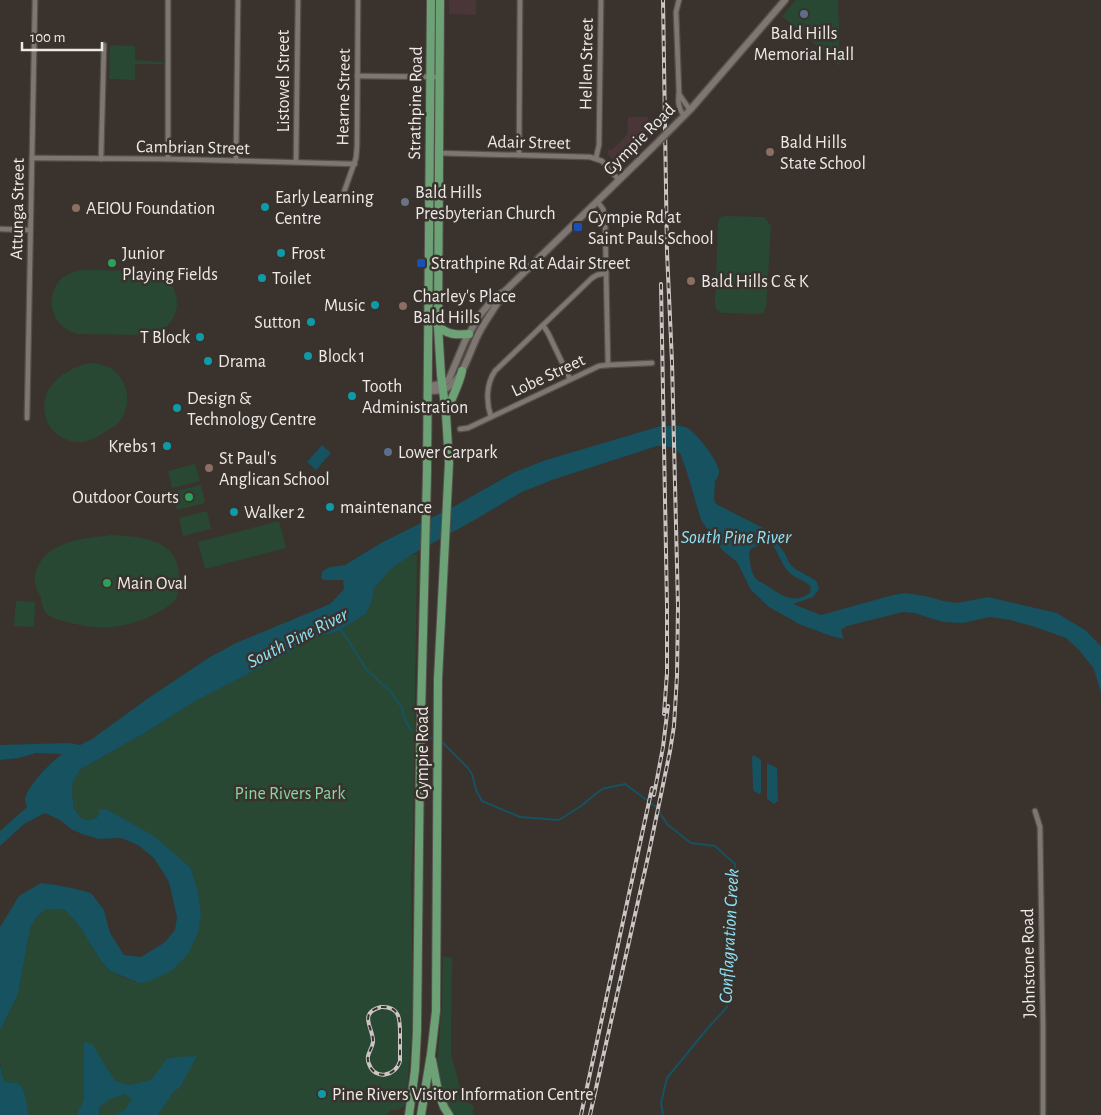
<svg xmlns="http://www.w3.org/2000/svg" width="1101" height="1115" font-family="'Alegreya Sans',sans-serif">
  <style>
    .commercial { fill: #4a3538 }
    .green { fill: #294833 }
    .water { fill: #16525f; fill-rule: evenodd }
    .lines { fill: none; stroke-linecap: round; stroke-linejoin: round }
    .stream { stroke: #16525f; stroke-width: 2 }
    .minor-casing { stroke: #55504b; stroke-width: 7 }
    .secondary-casing { stroke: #55504b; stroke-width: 9 }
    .trunk-casing { stroke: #55504b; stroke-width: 10 }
    .minor { stroke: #7e7771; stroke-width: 4.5 }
    .secondary { stroke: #7e7771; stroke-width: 6 }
    .trunk { stroke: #6ca276; stroke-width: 8 }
    .rail-casing { stroke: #cbc6c3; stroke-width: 4 }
    .rail { stroke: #39322d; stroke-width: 2; stroke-dasharray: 5.5; stroke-linecap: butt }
    .secondary-bridge-casing { stroke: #55504b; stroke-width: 9; stroke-linecap: butt }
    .secondary-bridge { stroke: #7e7771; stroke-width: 6 }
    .service-dot { fill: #5c6f8a; stroke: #39322d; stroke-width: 2 }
    .education-dot { fill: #8d6e63; stroke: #39322d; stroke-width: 2 }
    .worship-dot { fill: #6b7280; stroke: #39322d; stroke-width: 2 }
    .culture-dot { fill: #0f9aa8; stroke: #39322d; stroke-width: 2 }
    .transit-dot { fill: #1a4fb4; stroke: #39322d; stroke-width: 2 }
    .leisure-dot { fill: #2e9e5b; stroke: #39322d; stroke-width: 2 }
    .labels { text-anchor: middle; stroke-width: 5; stroke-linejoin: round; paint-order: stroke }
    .poi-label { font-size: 18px; fill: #ede9e6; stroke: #39322d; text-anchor: start }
    .street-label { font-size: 18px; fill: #ede9e6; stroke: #39322d }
    .park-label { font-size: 18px; fill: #87d5a0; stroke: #39322d }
    .water-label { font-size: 19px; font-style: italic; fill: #8de2f6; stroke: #39322d }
  </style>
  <rect width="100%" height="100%" fill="#39322d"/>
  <!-- commercial -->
  <g class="commercial">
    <polygon points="449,0 476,0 476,15 449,14"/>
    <polygon points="628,117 648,117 648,141 622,164 619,165 610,157 608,154 608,150 612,150 627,135"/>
  </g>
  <!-- green -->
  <g class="green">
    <polygon points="796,0 838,0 840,66 782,16"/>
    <polygon points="110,45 135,46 135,60 163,62 163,64 135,64 135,80 109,79"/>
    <polygon points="724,216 764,217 771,226 766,309 763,313 760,314 722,313 717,310 715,305 718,222 720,218"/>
    <path d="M 80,270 L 152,271 C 156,273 160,274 163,276 C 179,287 182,311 168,325 C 163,330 157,332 151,335 L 78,334 C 72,332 66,330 61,325 C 48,312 49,290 62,278 C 67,274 73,272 80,270 Z"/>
    <path d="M 90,363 C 98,364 105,365 112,369 C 130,381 132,408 118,423 C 115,427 109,429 105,432 C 90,442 80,446 63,438 C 55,434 48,426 46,418 C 37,388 65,368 90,363 Z"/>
    <polygon points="195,464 200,481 172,488 168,471"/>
    <polygon points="201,485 205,503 177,510 172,492"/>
    <polygon points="207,511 211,529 183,536 179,518"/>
    <polygon points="279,521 286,548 205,569 198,542"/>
    <path d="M 112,535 C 141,537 177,538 179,575 C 179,584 180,594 174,601 C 169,607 162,610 155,614 C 126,629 98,631 67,622 C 60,620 50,618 46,613 C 42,608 42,601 40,595 C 38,592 36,588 35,585 C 34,579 35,572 38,566 C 51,540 86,538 112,535 Z"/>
    <path d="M 417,554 L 413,835 L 411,879 L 413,1016 L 406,1103 C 402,1110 397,1110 390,1110 L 388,1115 L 29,1115 C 27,1109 24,1086 19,1084 C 14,1081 9,1084 4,1081 L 0,1061 L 0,1031 L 18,994 L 30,929 L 36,918 L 46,909 L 57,909 L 65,910 L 80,927 L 101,961 L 110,971 L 125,978 L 139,983 L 201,913 L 198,892 L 191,868 L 99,814 L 96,818 L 89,820 L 81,818 L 74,808 L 72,795 L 73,781 L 81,769 L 143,734 L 194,702 L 292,651 L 298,642 L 309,638 L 334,633 L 342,629 L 366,614 L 372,601 L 374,588 L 380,580 L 391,569 L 411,555 Z"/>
    <polygon points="16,601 35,602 34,627 14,626"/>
    <polygon points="443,956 452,958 451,1054 463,1098 475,1108 472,1112 474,1115 454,1115 446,1104 438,1081 437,1068 442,1001"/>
  </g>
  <!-- water -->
  <g class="water">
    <path d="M 661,426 C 669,426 678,425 685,427 C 695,430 717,460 719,470 C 719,475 718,477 715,481 L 714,499 L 716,504 L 763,528 C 768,537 778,543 784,552 C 787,557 788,562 792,566 C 798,572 811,576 816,581 C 818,583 818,586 819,589 L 813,597 L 793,604 L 821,615 L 893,595 L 906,593 L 930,597 L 943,601 L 957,603 L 988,597 L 1057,613 L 1085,630 L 1101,646 L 1101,693 L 1094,669 L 1079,650 L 1066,638 L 1032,626 L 1010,620 L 990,617 L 963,623 L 943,622 L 914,613 L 903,612 L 847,626 L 841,630 L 844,639 L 831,636 L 799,624 L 769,607 L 751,590 L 737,562 L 722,550 L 701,520 L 686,469 L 680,453 L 671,447 L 657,446 L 552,480 L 522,492 L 471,522 L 411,555 L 391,569 L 374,588 L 372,601 L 366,614 L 342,629 L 334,633 L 309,638 L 298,642 L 292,651 L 194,702 L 143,734 L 81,769 L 73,781 L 72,795 L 74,808 L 81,818 L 89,820 L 96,818 L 99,814 L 99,809 L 108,810 L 154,836 L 191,868 L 198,892 L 201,913 L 198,933 L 188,954 L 171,971 L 150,981 L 139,983 L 110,971 L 101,961 L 80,927 L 65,910 L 57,909 L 46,909 L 36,918 L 30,929 L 18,994 L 0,1031 L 0,927 L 19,896 L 41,883 L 56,885 L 76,889 L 91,893 L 104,910 L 110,933 L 124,955 L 141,957 L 165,942 L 175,930 L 177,917 L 169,882 L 154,858 L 138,845 L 121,838 L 99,839 L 82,834 L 71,829 L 60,820 L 45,813 L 24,824 L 0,846 L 0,831 L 27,807 C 26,803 25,803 25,799 C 27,786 52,761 62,754 L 36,753 L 19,758 L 0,760 L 0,745 L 68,743 L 80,745 L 92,739 L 147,699 L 210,657 L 236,643 L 330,604 L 344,589 L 343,580 L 324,580 L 321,578 L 322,572 L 326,569 L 330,567 L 345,565 L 381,543 L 453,507 L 515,472 L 546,460 ZM 766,543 L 771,543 C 778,551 780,562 788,571 C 794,579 804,579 811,587 L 810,593 C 793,605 781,595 766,585 C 763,583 758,581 756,579 C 750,571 750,561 749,552 L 752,548 Z"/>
    <polygon points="322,445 331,453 316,470 307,462"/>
    <polygon points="754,755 761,760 761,792 759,794 754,791 753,788 752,757"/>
    <polygon points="767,763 777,768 778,801 774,804 767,799"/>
    <polygon points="84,1042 93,1045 106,1067 115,1081 130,1085 151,1080 167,1059 178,1057 197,1056 180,1087 173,1092 158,1115 116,1115 125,1110 132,1099 124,1094 109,1100 99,1107 99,1115 77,1115 84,1099"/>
    <path d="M 0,1064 L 4,1081 C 9,1084 14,1081 19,1084 C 25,1086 27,1109 29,1115 L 0,1115 Z"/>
  </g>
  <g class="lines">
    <!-- stream -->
    <g class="stream">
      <polyline points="340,628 367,670 390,691 402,708 406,722 411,730"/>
      <polyline points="429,737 432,739"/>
      <polyline points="443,743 468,768 472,774 476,790 482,801 520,817 559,820 581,806 602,789 625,784 655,806 668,825 691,843 715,846 735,864 734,918 731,948 724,969 728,999 727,1007 707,1029 667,1078 661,1103 663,1115"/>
    </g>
    <!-- minor casing -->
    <g class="minor-casing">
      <g id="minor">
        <path d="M 679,0 L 676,12 L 679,92 C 678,102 678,108 684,116"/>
        <polyline points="357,76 439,77"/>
        <polyline points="679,94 690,110"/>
        <polyline points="437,153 590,157 602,161 619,180"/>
        <polyline points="519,155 520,0"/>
        <polyline points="32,158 168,159 355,164"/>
        <polyline points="596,158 599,145 601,0"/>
        <polyline points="101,159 104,45"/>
        <polyline points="168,159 168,0"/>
        <polyline points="236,161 238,0"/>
        <polyline points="296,162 298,0"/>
        <polyline points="344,192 356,158 357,146 358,0"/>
        <polyline points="597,201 603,209 605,218 608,365"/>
        <polyline points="0,229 30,230"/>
        <polyline points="543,325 548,333 570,379"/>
        <path d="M 491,417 C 486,402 486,384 495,371 L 592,278 L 597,275 L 606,273"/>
        <polyline points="27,418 35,0"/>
        <polyline points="460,429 468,428 599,366 608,365 652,363"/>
        <polyline points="1035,811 1040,827 1043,1025 1043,1115"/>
      </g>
    </g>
    <!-- secondary casing -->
    <g class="secondary-casing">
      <g id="secondary">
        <polyline points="673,127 690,110 785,0"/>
        <polyline points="428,386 442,384 449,379 465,341 479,316 495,297 505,291 653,147"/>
        <path d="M 428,391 C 435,391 444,391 450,386 C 464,376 471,347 480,331 C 487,318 497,305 505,291"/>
      </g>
    </g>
    <!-- trunk casing -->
    <g class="trunk-casing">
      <g id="trunk">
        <path d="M 438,326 C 448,335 456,335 469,334"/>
        <path d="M 447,412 C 451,398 459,386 462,371"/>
        <polyline points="432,1060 438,1091 444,1107 449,1115"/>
        <polyline points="409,1115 415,1070 417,1031 420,755 427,473 431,0"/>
        <polyline points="421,1115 431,1054 436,1011 438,679 449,463 446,414 441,375 438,326 440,0"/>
      </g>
    </g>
    <!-- minor -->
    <use href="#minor" class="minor"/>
    <!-- secondary -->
    <use href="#secondary" class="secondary"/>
    <!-- trunk -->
    <use href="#trunk" class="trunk"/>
    <!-- rail casing -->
    <g class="rail-casing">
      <g id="rail">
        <polyline points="661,284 667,606 667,673 664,714"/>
        <polyline points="654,795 663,747 668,706"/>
        <path d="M 381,1007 C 401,1006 400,1021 400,1036 C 400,1044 400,1052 400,1061 C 396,1076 375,1081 369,1064 C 365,1055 372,1050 373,1042 C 374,1029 357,1013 381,1007 Z"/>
        <polyline points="581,1115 652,788"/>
        <polyline points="590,1115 648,857 670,751 674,726 677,676 678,606 672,362 667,252 663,0"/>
      </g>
    </g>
    <!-- rail -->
    <use href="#rail" class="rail"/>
    <!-- secondary-bridge casing -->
    <g class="secondary-bridge-casing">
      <polyline id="secondary-bridge" points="653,147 673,127"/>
    </g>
    <!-- secondary-bridge -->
    <use href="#secondary-bridge" class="secondary-bridge"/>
  </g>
  <!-- markers -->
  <g class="service-dot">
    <circle cx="804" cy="14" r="5"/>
    <circle cx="388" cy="452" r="5"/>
  </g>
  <g class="education-dot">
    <circle cx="770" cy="152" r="5"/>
    <circle cx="76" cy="208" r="5"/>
    <circle cx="691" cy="281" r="5"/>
    <circle cx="403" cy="306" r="5"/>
    <circle cx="209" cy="468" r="5"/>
  </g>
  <circle class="worship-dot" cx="405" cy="202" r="5"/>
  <g class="culture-dot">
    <circle cx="265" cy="207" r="5"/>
    <circle cx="281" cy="253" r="5"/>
    <circle cx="262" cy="278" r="5"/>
    <circle cx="375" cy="305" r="5"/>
    <circle cx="311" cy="322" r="5"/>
    <circle cx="200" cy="337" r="5"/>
    <circle cx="308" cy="356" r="5"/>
    <circle cx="208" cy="361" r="5"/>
    <circle cx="352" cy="396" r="5"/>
    <circle cx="177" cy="408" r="5"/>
    <circle cx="167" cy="446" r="5"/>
    <circle cx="330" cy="507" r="5"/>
    <circle cx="234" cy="512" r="5"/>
    <circle cx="322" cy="1094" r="5"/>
  </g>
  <g class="transit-dot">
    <rect x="573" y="222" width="10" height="10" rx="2.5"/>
    <rect x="416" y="258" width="10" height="10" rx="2.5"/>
  </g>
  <g class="leisure-dot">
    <circle cx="112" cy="263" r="5"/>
    <circle cx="189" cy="497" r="5"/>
    <circle cx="107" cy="583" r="5"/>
  </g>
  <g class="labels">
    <!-- poi labels -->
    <g class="poi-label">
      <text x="804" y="39" text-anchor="middle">Bald Hills<tspan x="804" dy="21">Memorial Hall</tspan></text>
      <text x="780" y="148">Bald Hills<tspan x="780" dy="21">State School</tspan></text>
      <text x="415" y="198">Bald Hills<tspan x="415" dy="21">Presbyterian Church</tspan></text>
      <text x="275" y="203">Early Learning<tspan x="275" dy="21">Centre</tspan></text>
      <text x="86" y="214">AEIOU Foundation</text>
      <text x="588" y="223">Gympie Rd at<tspan x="588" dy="21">Saint Pauls School</tspan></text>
      <text x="122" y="259">Junior<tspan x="122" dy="21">Playing Fields</tspan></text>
      <text x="291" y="259">Frost</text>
      <text x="431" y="269">Strathpine Rd at Adair Street</text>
      <text x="272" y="284">Toilet</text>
      <text x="701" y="287">Bald Hills C &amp; K</text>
      <text x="413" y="302">Charley's Place<tspan x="413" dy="21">Bald Hills</tspan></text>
      <text x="365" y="311" text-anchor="end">Music</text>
      <text x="301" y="328" text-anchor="end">Sutton</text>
      <text x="190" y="343" text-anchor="end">T Block</text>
      <text x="318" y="362">Block 1</text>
      <text x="218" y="367">Drama</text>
      <text x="362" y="392">Tooth<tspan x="362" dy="21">Administration</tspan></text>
      <text x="187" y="404">Design &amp;<tspan x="187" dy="21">Technology Centre</tspan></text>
      <text x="157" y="452" text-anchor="end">Krebs 1</text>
      <text x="398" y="458">Lower Carpark</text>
      <text x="219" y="464">St Paul's<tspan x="219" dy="21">Anglican School</tspan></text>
      <text x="179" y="503" text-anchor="end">Outdoor Courts</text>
      <text x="340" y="513">maintenance</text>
      <text x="244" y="518">Walker 2</text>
      <text x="117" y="589">Main Oval</text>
      <text x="332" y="1100">Pine Rivers Visitor Information Centre</text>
    </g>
    <!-- street labels -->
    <g class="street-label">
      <text transform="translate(586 64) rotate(-89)" y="6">Hellen Street</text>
      <text transform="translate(283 81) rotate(-90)" y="6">Listowel Street</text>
      <text transform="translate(343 97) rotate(-89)" y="6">Hearne Street</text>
      <text transform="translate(415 103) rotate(-89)" y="6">Strathpine Road</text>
      <text transform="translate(639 139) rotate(-45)" y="6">Gympie Road</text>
      <text transform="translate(529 142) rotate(1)" y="6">Adair Street</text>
      <text transform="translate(193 147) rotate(1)" y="6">Cambrian Street</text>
      <text transform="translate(17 209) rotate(-89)" y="6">Attunga Street</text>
      <text transform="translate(548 375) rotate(-25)" y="6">Lobe Street</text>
      <text transform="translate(422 753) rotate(-90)" y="6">Gympie Road</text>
      <text transform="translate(1028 963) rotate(-91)" y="6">Johnstone Road</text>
    </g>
    <!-- park labels -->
    <g class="park-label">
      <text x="290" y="799">Pine Rivers Park</text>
    </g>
    <!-- water labels -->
    <g class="water-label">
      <text x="736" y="543">South Pine River</text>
      <text transform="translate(297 637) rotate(-27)" y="7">South Pine River</text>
      <text transform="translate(728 936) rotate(-87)" y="7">Conflagration Creek</text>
    </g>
  </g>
  <!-- scale -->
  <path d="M22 42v8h80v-8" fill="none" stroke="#ede9e6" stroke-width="2.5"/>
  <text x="30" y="42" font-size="15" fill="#ede9e6" stroke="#39322d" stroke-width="4" paint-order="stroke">100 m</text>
</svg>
